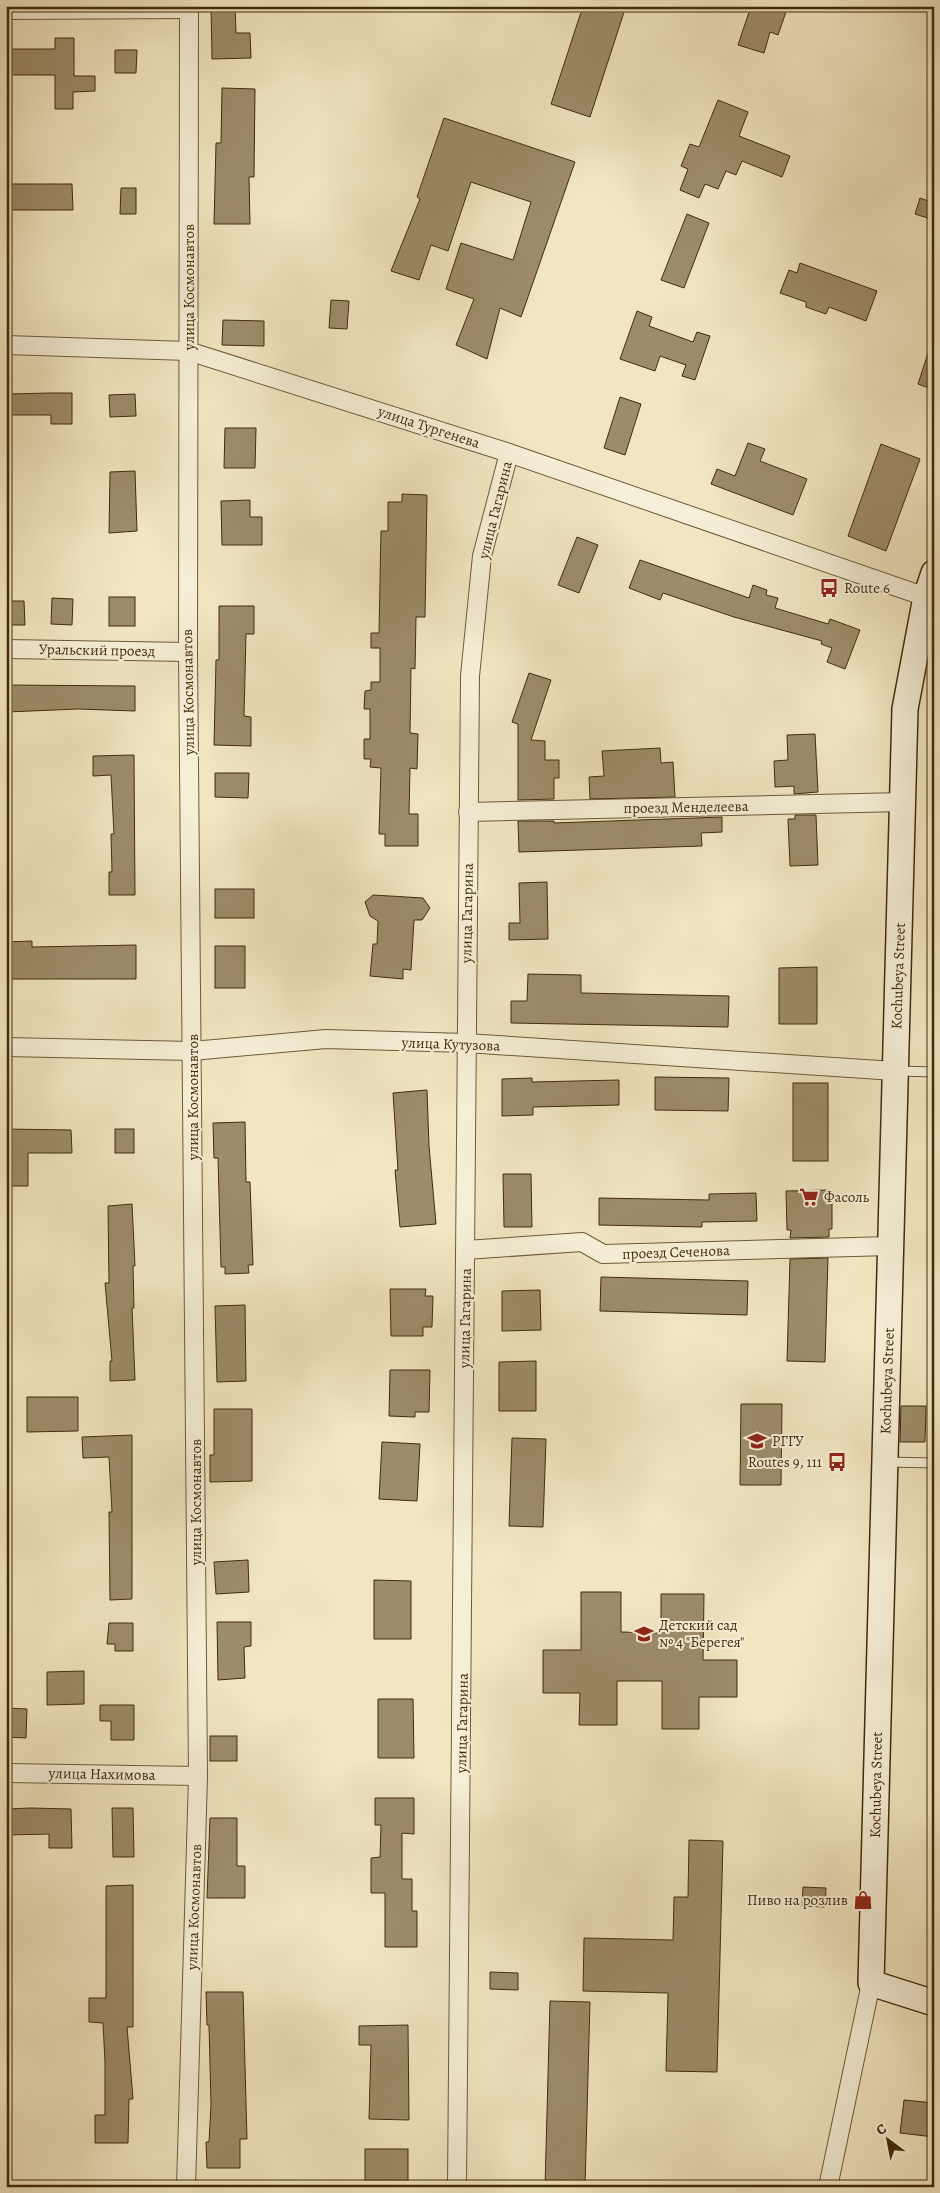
<svg xmlns="http://www.w3.org/2000/svg" width="940" height="2193" font-family="Alegreya,serif">
  <style>
    .building { fill: #9d8c6a; stroke: #422b0b }
    .lines { fill: none; stroke-linecap: round; stroke-linejoin: round }
    .lane-casing { stroke: #6e5a38; stroke-width: 11 }
    .street-casing { stroke: #6e5a38; stroke-width: 20 }
    .secondary-casing { stroke: #422b0b; stroke-width: 28 }
    .lane { stroke: #f6efd7; stroke-width: 9 }
    .street { stroke: #f6efd7; stroke-width: 18 }
    .secondary { stroke: #f6efd7; stroke-width: 25 }
    .labels { text-anchor: middle; stroke-width: 4; stroke-linejoin: round; paint-order: stroke }
    .street-label { font-size: 15px; fill: #422b0b; stroke: #f6efd7 }
    .poi-label { font-size: 15px; fill: #422b0b; stroke: #f6efd7; text-anchor: start }
  </style>
  <rect width="100%" height="100%" fill="#f1e6c1"/>
  <filter id="stains"><feTurbulence type="fractalNoise" baseFrequency=".004" numOctaves="4"/><feColorMatrix values="0 0 0 0 .2 0 0 0 0 .09 0 0 0 0 .02 0 0 0 .5 -.17"/></filter>
  <radialGradient id="worn" r=".72"><stop offset=".6" stop-color="#630" stop-opacity="0"/><stop offset="1" stop-color="#630" stop-opacity=".3"/></radialGradient>
  <!-- building -->
  <g class="building">
    <polygon points="211,6 235,6 236,33 250,33 251,58 212,59"/>
    <polygon points="583,6 626,6 590,117 551,104"/>
    <polygon points="751,6 788,6 778,35 770,32 764,53 738,45"/>
    <polygon points="55,38 74,38 74,76 95,76 95,91 73,92 73,109 55,109 55,75 12,75 12,49 55,49"/>
    <polygon points="115,50 137,50 136,73 115,73"/>
    <polygon points="222,88 255,89 254,177 249,177 250,224 214,224 216,143 221,143"/>
    <polygon points="718,100 748,112 739,136 790,156 782,177 742,161 736,175 726,171 718,189 705,184 699,198 680,190 688,169 681,166 690,144 699,147"/>
    <polygon points="444,118 575,162 521,317 500,308 487,359 456,345 474,299 446,289 461,243 513,260 531,202 471,182 448,251 431,245 419,280 391,271 420,199 417,197"/>
    <polygon points="10,184 72,184 73,210 11,210"/>
    <polygon points="121,188 136,188 136,214 120,214"/>
    <polygon points="920,198 934,203 934,220 915,214"/>
    <polygon points="687,214 709,223 684,288 661,280"/>
    <polygon points="800,263 877,291 866,321 829,307 826,314 806,307 806,302 780,293 789,270 797,273"/>
    <polygon points="331,300 349,301 347,329 329,328"/>
    <polygon points="637,311 652,317 649,326 693,342 697,332 710,336 695,380 682,376 686,365 660,356 655,371 620,359"/>
    <polygon points="223,320 264,321 264,346 222,345"/>
    <polygon points="931,344 934,345 934,390 918,384"/>
    <polygon points="50,393 72,393 72,424 51,424 51,415 8,415 8,394"/>
    <polygon points="135,394 136,416 110,417 109,395"/>
    <polygon points="620,397 641,404 625,455 604,448"/>
    <polygon points="225,428 256,428 255,468 224,468"/>
    <polygon points="748,443 765,449 760,461 807,479 793,515 711,484 717,469 735,476"/>
    <polygon points="881,444 920,459 886,551 848,536"/>
    <polygon points="135,471 137,531 109,533 110,472"/>
    <polygon points="402,494 427,495 425,617 416,617 415,669 411,668 410,733 418,734 417,769 410,768 409,814 418,814 418,846 385,846 385,834 379,834 381,768 370,767 371,759 364,759 364,739 370,739 370,709 364,709 365,691 371,690 371,682 380,682 380,648 371,648 371,633 379,633 381,531 388,531 388,502 402,502"/>
    <polygon points="250,500 250,517 262,517 262,545 222,545 221,501"/>
    <polygon points="577,537 598,545 579,593 558,585"/>
    <polygon points="640,560 749,598 753,585 767,590 766,595 778,598 775,608 828,624 830,619 860,630 845,669 827,662 832,648 821,644 822,641 734,617 663,593 660,600 629,588"/>
    <rect x="109" y="597" width="26" height="29"/>
    <polygon points="52,598 73,599 72,625 51,624"/>
    <polygon points="7,601 24,601 25,625 8,625"/>
    <polygon points="219,606 254,606 254,634 246,634 244,716 251,717 251,746 214,745 216,660 219,660"/>
    <polygon points="529,673 551,680 531,740 545,741 545,760 559,760 559,778 554,778 554,799 518,800 518,724 512,722"/>
    <polygon points="7,685 135,686 135,711 78,709 7,712"/>
    <polygon points="815,734 818,792 794,794 794,786 775,787 774,761 788,760 787,735"/>
    <polygon points="660,748 661,763 673,762 675,797 590,799 589,777 604,776 602,751"/>
    <polygon points="134,755 135,895 109,895 109,872 112,872 111,834 114,834 111,775 93,776 93,756"/>
    <polygon points="215,773 249,773 248,798 215,797"/>
    <polygon points="795,815 816,815 818,865 790,866 788,819 795,819"/>
    <polygon points="722,817 722,832 701,833 702,846 519,852 518,821 554,821 554,823"/>
    <polygon points="547,882 548,939 509,940 509,923 520,923 519,883"/>
    <rect x="215" y="889" width="39" height="29"/>
    <polygon points="373,895 423,898 430,908 422,920 414,920 411,970 403,969 403,979 370,976 373,944 377,944 378,921 370,916 365,902"/>
    <polygon points="32,941 32,947 136,945 136,979 7,979 6,942"/>
    <rect x="215" y="946" width="30" height="42"/>
    <polygon points="817,967 817,1024 779,1024 779,968"/>
    <polygon points="528,974 581,975 581,993 729,996 728,1027 511,1023 511,1001 527,1001"/>
    <polygon points="655,1077 729,1078 728,1111 655,1110"/>
    <polygon points="532,1078 532,1082 619,1080 619,1105 533,1107 533,1115 502,1116 502,1079"/>
    <rect x="793" y="1083" width="35" height="78"/>
    <polygon points="427,1090 429,1146 436,1224 400,1227 395,1170 398,1170 393,1093"/>
    <polygon points="245,1122 246,1182 250,1182 253,1265 248,1265 249,1273 225,1274 225,1267 221,1267 218,1158 214,1158 213,1123"/>
    <polygon points="6,1129 71,1130 72,1153 28,1153 28,1186 6,1186"/>
    <rect x="115" y="1129" width="19" height="24"/>
    <polygon points="503,1174 531,1174 532,1227 504,1227"/>
    <polygon points="829,1190 829,1202 832,1202 832,1229 829,1229 829,1237 790,1238 791,1230 787,1230 786,1191"/>
    <polygon points="756,1193 757,1221 702,1222 702,1227 599,1225 599,1198 709,1200 709,1194"/>
    <polygon points="132,1204 135,1266 133,1266 134,1308 132,1308 135,1380 110,1381 110,1361 112,1361 105,1283 109,1283 108,1206"/>
    <polygon points="828,1258 825,1362 787,1361 790,1259"/>
    <polygon points="601,1277 748,1281 747,1315 600,1311"/>
    <polygon points="390,1289 426,1289 425,1296 433,1296 432,1327 423,1327 423,1336 391,1336"/>
    <polygon points="540,1290 541,1330 502,1331 502,1291"/>
    <polygon points="245,1305 246,1381 217,1382 215,1306"/>
    <polygon points="536,1361 536,1411 499,1411 499,1362"/>
    <polygon points="390,1370 430,1370 429,1412 415,1412 415,1417 389,1416"/>
    <polygon points="27,1397 78,1397 78,1431 27,1432"/>
    <polygon points="741,1404 782,1404 781,1485 740,1485"/>
    <polygon points="901,1406 926,1406 925,1442 900,1442"/>
    <polygon points="214,1409 252,1409 252,1481 210,1482 210,1455 214,1455"/>
    <polygon points="132,1435 132,1599 110,1600 109,1512 112,1512 109,1457 83,1458 82,1437"/>
    <polygon points="512,1438 546,1439 543,1527 509,1526"/>
    <polygon points="382,1442 420,1444 417,1501 379,1499"/>
    <polygon points="248,1560 249,1592 216,1594 214,1562"/>
    <polygon points="374,1580 411,1581 411,1639 374,1639"/>
    <polygon points="581,1592 621,1592 621,1632 661,1633 661,1594 704,1594 703,1660 737,1660 737,1697 699,1697 699,1729 662,1729 662,1681 617,1681 617,1725 579,1725 580,1693 543,1693 543,1650 581,1650"/>
    <polygon points="217,1622 251,1622 251,1646 244,1647 245,1678 218,1680"/>
    <polygon points="109,1623 133,1623 133,1651 115,1651 115,1644 107,1644"/>
    <polygon points="84,1671 84,1704 47,1705 47,1672"/>
    <polygon points="378,1699 413,1699 414,1758 378,1758"/>
    <polygon points="100,1705 134,1705 134,1740 111,1740 111,1721 100,1721"/>
    <polygon points="6,1708 27,1709 26,1738 6,1737"/>
    <rect x="210" y="1736" width="27" height="25"/>
    <polygon points="375,1798 414,1798 414,1834 402,1833 402,1879 412,1879 412,1911 417,1911 417,1947 385,1947 385,1893 371,1893 371,1858 380,1857 381,1825 375,1825"/>
    <polygon points="31,1808 71,1809 72,1848 49,1848 49,1834 6,1835 6,1809"/>
    <polygon points="112,1808 133,1808 134,1857 113,1857"/>
    <polygon points="210,1818 237,1818 237,1866 245,1866 245,1898 207,1898"/>
    <polygon points="689,1840 723,1841 717,2072 666,2071 668,1993 583,1991 584,1938 673,1940 674,1897 688,1897"/>
    <polygon points="133,1885 133,2027 127,2027 133,2099 129,2099 128,2143 95,2143 95,2115 105,2115 105,2062 103,2023 89,2022 89,1998 106,1998 106,1886"/>
    <polygon points="803,1887 826,1888 825,1907 802,1906"/>
    <polygon points="490,1972 518,1973 518,1990 490,1989"/>
    <polygon points="206,1992 243,1992 247,2139 240,2139 240,2168 207,2168 206,2142 209,2142 211,2105 209,2025 207,2025"/>
    <polygon points="550,2001 590,2002 585,2187 545,2187"/>
    <polygon points="408,2025 409,2120 369,2119 371,2045 359,2045 359,2026"/>
    <polygon points="904,2100 934,2103 934,2137 900,2133"/>
    <rect x="365" y="2149" width="43" height="32"/>
  </g>
  <g class="lines">
    <!-- lane casing -->
    <g class="lane-casing">
      <g id="lane">
        <polyline points="898,1071 934,1072"/>
        <polyline points="887,1462 934,1463"/>
      </g>
    </g>
    <!-- street casing -->
    <g class="street-casing">
      <g id="street">
        <polyline points="6,10 189,9"/>
        <polyline points="6,345 188,351 509,453 926,597"/>
        <polyline points="6,649 188,652"/>
        <polyline points="468,812 903,802"/>
        <polyline points="6,1047 192,1051 326,1039 466,1043 895,1071"/>
        <polyline points="466,1250 582,1242 603,1254 890,1246"/>
        <polyline points="6,1773 198,1776"/>
        <polyline points="186,2187 198,1776 188,652 189,6"/>
        <polyline points="457,2187 470,676 482,556 509,453"/>
        <polyline points="828,2187 871,1983"/>
      </g>
    </g>
    <!-- secondary casing -->
    <g class="secondary-casing">
      <polyline id="secondary" points="934,573 926,597 905,709 871,1983 934,2003"/>
    </g>
    <!-- lane -->
    <use href="#lane" class="lane"/>
    <!-- street -->
    <use href="#street" class="street"/>
    <!-- secondary -->
    <use href="#secondary" class="secondary"/>
  </g>
  <!-- icons -->
  <defs>
    <g id="bus-bare" transform="scale(1.5)"><path d="M-5-6H5V4H4V6H2V4H-2V6H-4V4H-5ZM-3.5-4V0h7V-4ZM-3.5 1.2v1.5H-2V1.2ZM2 1.2v1.5H3.5V1.2Z" fill="#8f2418" stroke="#f6efd7" stroke-width="2.5" paint-order="stroke"/></g>
    <g id="supermarket-bare" transform="scale(1.5)"><path d="M-6-5.5h2.5l.6 2H6L4.5 2H-2.5L-4.4-4H-6ZM-1.5 3.2a1.3 1.3 0 1 0 .1 0ZM3 3.2a1.3 1.3 0 1 0 .1 0Z" fill="#8f2418" stroke="#f6efd7" stroke-width="2.5" paint-order="stroke"/></g>
    <g id="university-bare" transform="scale(1.5)"><path d="M0-5L7-2L0 1L-7-2ZM-4 1L0 2.5L4 1V4Q0 6-4 4Z" fill="#8f2418" stroke="#f6efd7" stroke-width="2.5" paint-order="stroke"/></g>
    <g id="school-bare" transform="scale(1.5)"><path d="M0-5L7-2L0 1L-7-2ZM-4 1L0 2.5L4 1V4Q0 6-4 4Z" fill="#8f2418" stroke="#f6efd7" stroke-width="2.5" paint-order="stroke"/></g>
    <g id="shop-bare" transform="scale(1.5)"><path d="M-5-2.5h2.3a2.7 3.5 0 0 1 5.4 0H5L5.5 6h-11ZM-1.5-2.5h3a1.5 2.3 0 0 0-3 0Z" fill="#8f2418" stroke="#f6efd7" stroke-width="2.5" paint-order="stroke"/></g>
  </defs>
  <g fill-rule="evenodd">
    <use href="#bus-bare" x="829" y="588"/>
    <use href="#supermarket-bare" x="809" y="1197"/>
    <use href="#university-bare" x="757" y="1441"/>
    <use href="#bus-bare" x="837" y="1462"/>
    <use href="#school-bare" x="644" y="1634"/>
    <use href="#shop-bare" x="863" y="1900"/>
  </g>
  <g class="labels">
    <!-- street labels -->
    <g class="street-label">
      <text transform="translate(189 287) rotate(-90)" y="5">улица Космонавтов</text>
      <text transform="translate(429 427) rotate(18)" y="5">улица Тургенева</text>
      <text transform="translate(495 510) rotate(-76)" y="5">улица Гагарина</text>
      <text transform="translate(97 650) rotate(1)" y="5">Уральский проезд</text>
      <text transform="translate(188 692) rotate(-91)" y="5">улица Космонавтов</text>
      <text transform="translate(686 807) rotate(-1)" y="5">проезд Менделеева</text>
      <text transform="translate(467 913) rotate(-89)" y="5">улица Гагарина</text>
      <text transform="translate(898 976) rotate(-88)" y="5">Kochubeya Street</text>
      <text transform="translate(451 1044) rotate(2)" y="5">улица Кутузова</text>
      <text transform="translate(193 1097) rotate(-90)" y="5">улица Космонавтов</text>
      <text transform="translate(676 1252) rotate(-2)" y="5">проезд Сеченова</text>
      <text transform="translate(465 1318) rotate(-89)" y="5">улица Гагарина</text>
      <text transform="translate(887 1381) rotate(-88)" y="5">Kochubeya Street</text>
      <text transform="translate(196 1502) rotate(-90)" y="5">улица Космонавтов</text>
      <text transform="translate(462 1723) rotate(-89)" y="5">улица Гагарина</text>
      <text transform="translate(102 1774) rotate(1)" y="5">улица Нахимова</text>
      <text transform="translate(876 1785) rotate(-89)" y="5">Kochubeya Street</text>
      <text transform="translate(194 1907) rotate(-88)" y="5">улица Космонавтов</text>
    </g>
    <!-- poi labels -->
    <g class="poi-label">
      <text x="844" y="593">Route 6</text>
      <text x="824" y="1202">Фасоль</text>
      <text x="772" y="1446">РГГУ</text>
      <text x="822" y="1467" text-anchor="end">Routes 9, 111</text>
      <text x="659" y="1630">Детский сад<tspan x="659" dy="17">№ 4 "Берегея"</tspan></text>
      <text x="848" y="1905" text-anchor="end">Пиво на розлив</text>
    </g>
  </g>
  <!-- margin -->
  <rect width="940" height="2193" fill="none" stroke="#f1e6c1" stroke-width="25"/>
  <rect x="8" y="8" width="925" height="2178" fill="none" stroke="#422b0b" stroke-width="2.5"/>
  <rect x="12" y="12" width="915" height="2168" fill="none" stroke="#422b0b"/>
  <!-- north arrow -->
  <g transform="translate(888 2140) rotate(328)" stroke="#f6efd7" stroke-width="4" paint-order="stroke">
  <path d="M0-4L9 19L0 12L-9 19Z" fill="#422b0b"/>
  <text y="-8" font-size="14" font-weight="bold" text-anchor="middle" fill="#422b0b">С</text>
  </g>
  <rect width="100%" height="100%" filter="url(#stains)"/>
  <rect width="100%" height="100%" fill="url(#worn)"/>
</svg>
